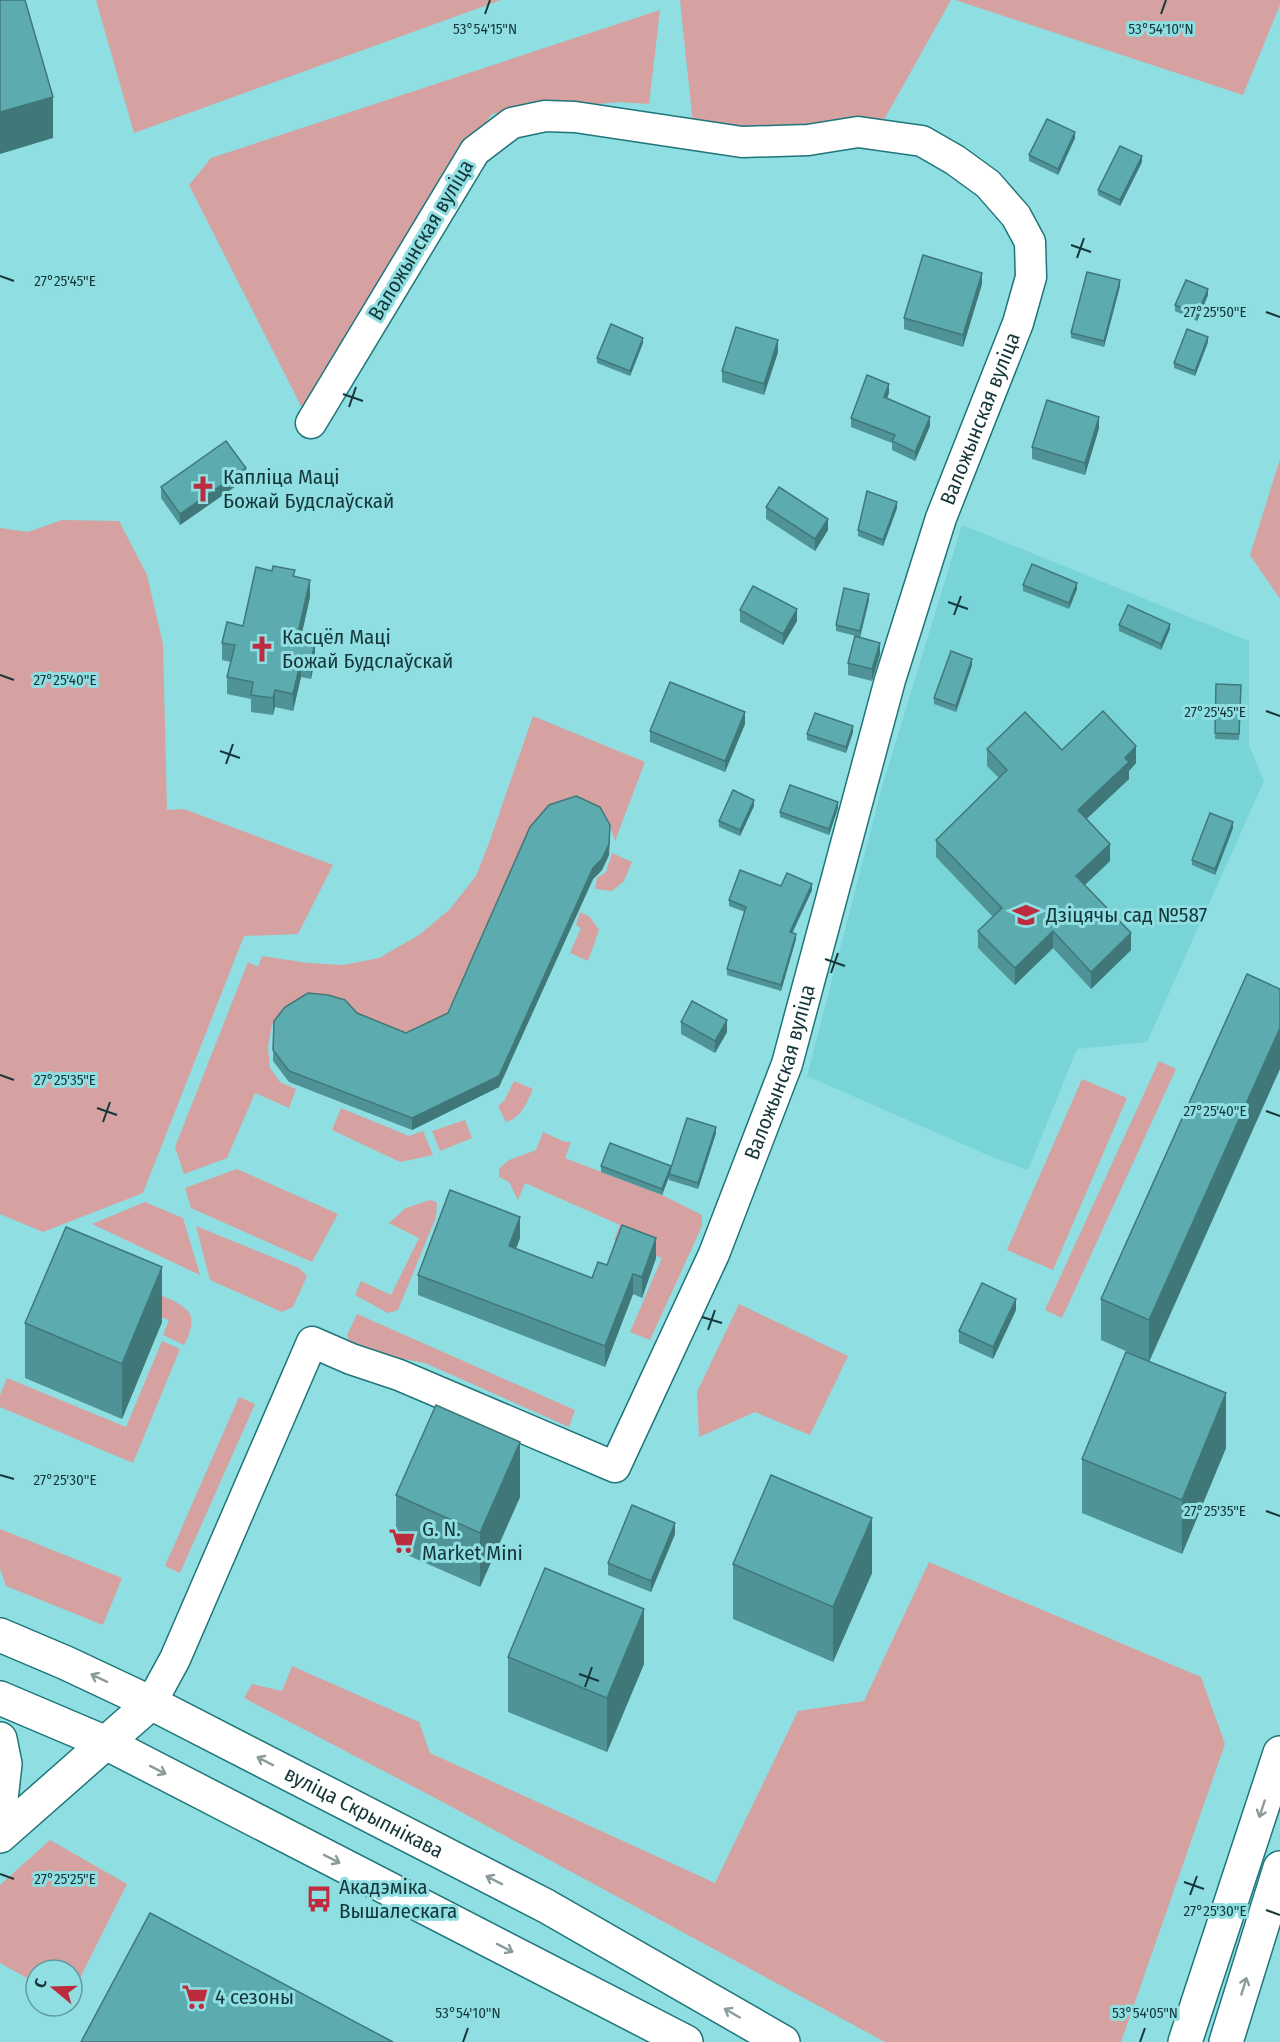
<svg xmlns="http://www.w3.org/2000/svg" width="1280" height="2042" font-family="'Fira Sans Condensed',sans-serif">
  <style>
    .built { fill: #79d4d8 }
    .green { fill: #d5a2a1 }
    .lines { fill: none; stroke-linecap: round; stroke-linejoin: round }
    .street-casing { stroke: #1f7579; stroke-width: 33 }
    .secondary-casing { stroke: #1f7579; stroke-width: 36 }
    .street { stroke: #fff; stroke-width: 30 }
    .secondary { stroke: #fff; stroke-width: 33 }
    .wall { fill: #4f9396 }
    .shaded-wall { fill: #40787a }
    .building { fill: #5cabaf; stroke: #40787a; stroke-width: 1.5 }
    .oneway { stroke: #8a9b9c }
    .ticks { fill: none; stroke: #163739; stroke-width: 2 }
    .labels { text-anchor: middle; stroke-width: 6; stroke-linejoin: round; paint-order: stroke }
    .street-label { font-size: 21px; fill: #163739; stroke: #8fdee2 }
    .poi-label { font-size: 21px; fill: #163739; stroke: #8fdee2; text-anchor: start }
    .ticks-label { font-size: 15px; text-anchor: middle; fill: #163739; stroke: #8fdee2; stroke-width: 6; stroke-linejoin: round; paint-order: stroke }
  </style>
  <rect width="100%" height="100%" fill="#8fdee2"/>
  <!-- built -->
  <polygon class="built" points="962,525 1249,641 1249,745 1264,781 1147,1042 1077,1049 1028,1170 992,1157 807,1076 882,787"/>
  <!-- green -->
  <g class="green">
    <polygon points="96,0 501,0 134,133"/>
    <polygon points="680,0 951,0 876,134 694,134"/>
    <polygon points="955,0 1280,0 1280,5 1243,95"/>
    <polygon points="660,10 649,104 620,102 492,114 449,174 303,410 189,185 211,158"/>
    <polygon points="1280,459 1280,599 1250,555"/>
    <polygon points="62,520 119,521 147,575 163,644 167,810 184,809 333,865 298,934 244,936 143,1193 43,1232 0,1214 0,528 28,532"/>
    <polygon points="533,716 645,762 615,841 609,823 526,840 443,1022 404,1038 287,1010 272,1025 268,1047 270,1068 280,1082 296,1089 289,1108 255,1093 227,1158 184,1174 175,1147 248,962 258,967 262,956 308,963 343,965 379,958 419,935 450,909 476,876 489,843"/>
    <polygon points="612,853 632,862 624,881 612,891 595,889 597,878 606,872"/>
    <polygon points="580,912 590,917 599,930 588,961 570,953 581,928 576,925"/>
    <polygon points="1159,1061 1176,1069 1062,1318 1045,1310"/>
    <polygon points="1082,1079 1127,1098 1053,1270 1007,1250"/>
    <path d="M 514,1081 L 533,1089 C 526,1104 522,1117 506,1122 L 498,1106 L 504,1101 Z"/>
    <polygon points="341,1108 409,1136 423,1131 433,1155 400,1162 332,1130"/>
    <polygon points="465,1120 472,1138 440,1151 432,1131"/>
    <polygon points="543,1132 565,1142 571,1142 565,1158 662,1195 702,1215 702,1226 650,1340 630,1332 662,1258 614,1240 620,1225 525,1183 518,1200 509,1182 499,1177 499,1169 509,1160 536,1150"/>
    <polygon points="237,1169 338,1214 312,1262 191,1208 185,1188"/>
    <polygon points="430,1200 437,1202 436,1217 398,1310 388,1313 355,1295 361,1281 391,1295 419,1238 389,1223 406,1208"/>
    <polygon points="145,1202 183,1218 200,1275 92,1224"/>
    <polygon points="196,1226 299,1268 307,1276 293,1307 282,1312 210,1280"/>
    <path d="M 137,1287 C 150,1292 188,1302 191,1317 C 193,1327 188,1337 184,1345 L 163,1335 L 169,1320 L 129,1305 Z"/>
    <polygon points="739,1304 848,1356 810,1435 755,1412 699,1437 697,1392"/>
    <polygon points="357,1314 575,1410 569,1427 425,1363 375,1354 350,1344 347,1335"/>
    <polygon points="162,1341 180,1349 133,1463 0,1407 0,1395 7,1378 126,1427"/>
    <polygon points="239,1397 255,1404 180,1573 165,1566"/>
    <polygon points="0,1529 122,1578 103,1625 6,1586 0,1569"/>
    <polygon points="929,1562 1201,1677 1225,1744 1121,2042 885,2042 439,1800 244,1698 252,1684 282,1691 292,1666 419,1722 430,1753 715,1883 798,1711 864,1701"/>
    <polygon points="50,1840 127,1884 72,1994 72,1970 36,1970 36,1983 0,1963 0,1885"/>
  </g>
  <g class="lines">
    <!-- street casing -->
    <g class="street-casing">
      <g id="street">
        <path id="s1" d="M 151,1703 L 175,1659 L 312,1342 L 351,1359 L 399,1375 L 615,1467 L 714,1254 L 787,1064 L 890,680 L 941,518 L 1018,323 L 1031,277 L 1030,242 L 1016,216 L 988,184 L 955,160 L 922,141 L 858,132 L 808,140 L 742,142 L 575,117 L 545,116 L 512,123 L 475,151 L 311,423"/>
      </g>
    </g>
    <!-- secondary casing -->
    <g class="secondary-casing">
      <g id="secondary">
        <path id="s2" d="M 0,1635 L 66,1663 L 151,1703 L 546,1906 L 783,2042"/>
        <polyline points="0,1698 106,1743 686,2042"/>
        <polyline points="0,1739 5,1764 0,1808"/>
        <polyline points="0,1836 151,1703"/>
        <polyline points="1185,2042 1280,1753"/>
        <polyline points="1226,2042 1280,1868"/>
      </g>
    </g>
    <!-- street -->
    <use href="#street" class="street"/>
    <!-- secondary -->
    <use href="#secondary" class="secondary"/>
  </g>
  <!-- wall -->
  <g class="wall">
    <polygon points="1075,138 1058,175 1029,161 1029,155"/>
    <polygon points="1142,162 1120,206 1098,195 1098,190"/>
    <polygon points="982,284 963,347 904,329 904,318"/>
    <polygon points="1120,286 1104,347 1071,338 1071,333"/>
    <polygon points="1208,295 1197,321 1175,311 1175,305"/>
    <polygon points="1208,342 1195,376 1174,368 1174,363"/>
    <polygon points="643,343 630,376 597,363 597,358"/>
    <polygon points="778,352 764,395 722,382 722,371"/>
    <polygon points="889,393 887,398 930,426 915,461 892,450 892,443 851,427 851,418"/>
    <polygon points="1099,428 1085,475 1032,459 1032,447"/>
    <polygon points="246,479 180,525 161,498 161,487"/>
    <polygon points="766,507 828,530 815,551 766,519"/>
    <polygon points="897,508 883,546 858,536 858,530"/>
    <polygon points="295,577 310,597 301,638 315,659 311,679 301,677 293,711 275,707 273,715 251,712 251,699 227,694 227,677 231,662 222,660 222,643 243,626"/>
    <polygon points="1023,585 1077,589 1069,609 1023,591"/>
    <polygon points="869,600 860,637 836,631 836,625"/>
    <polygon points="740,610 797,621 783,645 740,622"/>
    <polygon points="1119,625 1170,629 1161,650 1119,631"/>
    <polygon points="880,654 872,681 848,675 848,663"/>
    <polygon points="972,665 956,712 934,704 934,698"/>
    <polygon points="1216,684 1241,685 1239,740 1215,739"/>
    <polygon points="745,724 725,772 650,742 650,731"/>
    <polygon points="853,732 846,753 807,740 807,734"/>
    <polygon points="987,749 1062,750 1136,763 1129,771 1129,779 1086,819 1110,861 1085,885 1131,950 1091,989 1053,948 1015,985 978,948 978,931 993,917 936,857 936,840 999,778 987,766"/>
    <polygon points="754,806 740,836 719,827 719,821"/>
    <polygon points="838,808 829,835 780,817 780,812"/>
    <polygon points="1233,828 1215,875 1192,865 1192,860"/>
    <polygon points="610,836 609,855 602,870 593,879 499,1087 412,1130 289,1082 273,1061 274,1021 357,1013 406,1033 448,1013"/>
    <polygon points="781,886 812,890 793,932 796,939 781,991 727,975 727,969 745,912 729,906 729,900"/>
    <polygon points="1247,974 1149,1361 1226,1448 1182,1554 1082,1513 1082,1459 1137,1356 1101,1340 1101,1299"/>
    <polygon points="681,1022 727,1032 715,1053 681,1034"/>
    <polygon points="716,1133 698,1189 669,1180 669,1175 662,1195 601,1172 601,1166 671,1170"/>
    <polygon points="520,1238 516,1249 592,1278 607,1265 656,1258 642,1298 633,1294 605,1367 418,1295 418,1275"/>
    <polygon points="1016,1310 993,1359 959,1343 959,1331"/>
    <polygon points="162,1322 122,1419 25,1378 25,1323"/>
    <polygon points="396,1495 520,1497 480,1587 396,1550"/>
    <polygon points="675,1534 651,1592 608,1575 608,1563"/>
    <polygon points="733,1564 872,1573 833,1662 733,1619"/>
    <polygon points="508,1657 644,1664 607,1752 508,1712"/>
  </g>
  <!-- shaded-wall -->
  <g class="shaded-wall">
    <polygon points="53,97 53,138 0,154 0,112"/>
    <polygon points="1075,132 1075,138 1058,175 1058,169"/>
    <polygon points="1142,156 1142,162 1120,206 1120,200"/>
    <polygon points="982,273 982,284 963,347 963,335"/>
    <polygon points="1120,280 1120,286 1104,347 1104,341"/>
    <polygon points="1208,289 1208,295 1197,321 1197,315"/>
    <polygon points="1208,337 1208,342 1195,376 1195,371"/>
    <polygon points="643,338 643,343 630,376 630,371"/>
    <polygon points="778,340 778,352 764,395 764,384"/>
    <polygon points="889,384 889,393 884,406 884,397"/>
    <polygon points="930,417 930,426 915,461 915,452"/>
    <polygon points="1099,417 1099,428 1085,475 1085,463"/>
    <polygon points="246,468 246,479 180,525 180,514"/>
    <polygon points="897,502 897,508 883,546 883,540"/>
    <polygon points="828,519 828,530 815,551 815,539"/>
    <polygon points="310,580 310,597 297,654 297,637"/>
    <polygon points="1077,583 1077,589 1069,609 1069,603"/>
    <polygon points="869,594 869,600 860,637 860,631"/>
    <polygon points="797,609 797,621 783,645 783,634"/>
    <polygon points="1170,624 1170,629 1161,650 1161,644"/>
    <polygon points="315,642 315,659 311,679 311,662"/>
    <polygon points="880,643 880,654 872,681 872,669"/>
    <polygon points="972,659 972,665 956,712 956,706"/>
    <polygon points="301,660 301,677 293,711 293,694"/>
    <polygon points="275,690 275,707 273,715 273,698"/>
    <polygon points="745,712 745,724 725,772 725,761"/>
    <polygon points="853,726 853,732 846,753 846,747"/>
    <polygon points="1136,746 1136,763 1129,771 1129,779 1078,827 1078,810 1125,758"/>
    <polygon points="754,800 754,806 740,836 740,830"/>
    <polygon points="838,802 838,808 829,835 829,829"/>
    <polygon points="1233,822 1233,828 1215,875 1215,869"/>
    <polygon points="610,825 609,855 602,870 593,879 499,1087 412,1130 412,1118"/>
    <polygon points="1110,844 1110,861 1076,893 1076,876"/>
    <polygon points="812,884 812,890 790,937 790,932"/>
    <polygon points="1053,931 1053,948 1015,985 1015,968"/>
    <polygon points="1131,933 1131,950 1091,989 1091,972"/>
    <polygon points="796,934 796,939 781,991 781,985"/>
    <polygon points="727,1020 727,1032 715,1053 715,1041"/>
    <polygon points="1280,1028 1280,1069 1149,1362 1149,1320"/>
    <polygon points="716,1127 716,1133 698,1189 698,1183"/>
    <polygon points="671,1166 671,1172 662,1195 662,1189"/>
    <polygon points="520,1217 520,1238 509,1267 509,1246"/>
    <polygon points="656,1238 656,1258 642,1298 642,1277"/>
    <polygon points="162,1267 162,1322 122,1419 122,1364"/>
    <polygon points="633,1274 633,1294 605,1367 605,1346"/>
    <polygon points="1016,1299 1016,1310 993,1359 993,1347"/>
    <polygon points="1226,1393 1226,1448 1182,1554 1182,1500"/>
    <polygon points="520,1442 520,1497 480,1587 480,1533"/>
    <polygon points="872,1518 872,1573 833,1662 833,1607"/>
    <polygon points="675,1523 675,1534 651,1592 651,1581"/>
    <polygon points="644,1609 644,1664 607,1752 607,1698"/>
  </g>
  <!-- building -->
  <g class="building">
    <polygon points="0,0 25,0 53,97 0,112"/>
    <polygon points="1047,119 1075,132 1058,169 1029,155"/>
    <polygon points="1120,146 1142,156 1120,200 1098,190"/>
    <polygon points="923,255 982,273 963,335 904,318"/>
    <polygon points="1087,272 1120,280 1104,341 1071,333"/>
    <polygon points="1186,280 1208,289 1197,315 1175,305"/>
    <polygon points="611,324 643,338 630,371 597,358"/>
    <polygon points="736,327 778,340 764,384 722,371"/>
    <polygon points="1187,329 1208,337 1195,371 1174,363"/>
    <polygon points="867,375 889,384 884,397 930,417 915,452 892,441 895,435 851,418"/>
    <polygon points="1047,400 1099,417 1085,463 1032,447"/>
    <polygon points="226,441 246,468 180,514 161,487"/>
    <polygon points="779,487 828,519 815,539 766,507"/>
    <polygon points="867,491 897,502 883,540 858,530"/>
    <polygon points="1032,564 1077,583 1069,603 1023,585"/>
    <polygon points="273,566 295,570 293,576 310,580 297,637 315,642 311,662 301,660 293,694 275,690 273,698 251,695 253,682 227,677 235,645 222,643 227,622 243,626 256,567 272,571"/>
    <polygon points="753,586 797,609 783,634 740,610"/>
    <polygon points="844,588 869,594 860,631 836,625"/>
    <polygon points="1128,605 1170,624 1161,644 1119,625"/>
    <polygon points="855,636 880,643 872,669 848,663"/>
    <polygon points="951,651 972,659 956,706 934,698"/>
    <polygon points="670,682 745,712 725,761 650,731"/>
    <polygon points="1216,684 1241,685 1239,734 1215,733"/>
    <polygon points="1103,711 1136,746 1125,758 1129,762 1078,810 1110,844 1076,876 1131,933 1091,972 1053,931 1015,968 978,931 1002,908 936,840 1007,770 987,749 1025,712 1062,750"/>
    <polygon points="815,713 853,726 846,747 807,734"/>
    <polygon points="790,785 838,802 829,829 780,812"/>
    <polygon points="733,790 754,800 740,830 719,821"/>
    <polygon points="576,796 600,807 610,825 609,844 602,859 593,868 499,1076 412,1118 289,1071 273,1050 274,1021 285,1007 308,993 328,995 345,1000 357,1013 406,1033 448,1013 530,827 549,805"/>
    <polygon points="1210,813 1233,822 1215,869 1192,860"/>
    <polygon points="740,870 781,886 787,873 812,884 790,932 796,934 781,985 727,969 746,907 729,900"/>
    <polygon points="1247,974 1280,989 1280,1028 1149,1320 1101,1299"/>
    <polygon points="692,1001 727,1020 715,1041 681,1022"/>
    <polygon points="687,1118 716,1127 698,1183 669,1174"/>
    <polygon points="610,1143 671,1166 662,1189 601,1166"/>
    <polygon points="450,1190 520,1217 509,1246 592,1278 598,1262 607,1265 622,1225 656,1238 642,1277 633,1274 605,1346 418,1275"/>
    <polygon points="66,1227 162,1267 122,1364 25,1323"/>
    <polygon points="982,1283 1016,1299 993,1347 959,1331"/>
    <polygon points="1126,1352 1226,1393 1182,1500 1082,1459"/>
    <polygon points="436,1405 520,1442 480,1533 396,1495"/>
    <polygon points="771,1475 872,1518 833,1607 733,1564"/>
    <polygon points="632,1505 675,1523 651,1581 608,1563"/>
    <polygon points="545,1568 644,1609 607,1698 508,1657"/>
    <polygon points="150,1913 393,2042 81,2042"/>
  </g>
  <!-- one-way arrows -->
  <defs><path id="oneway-shaft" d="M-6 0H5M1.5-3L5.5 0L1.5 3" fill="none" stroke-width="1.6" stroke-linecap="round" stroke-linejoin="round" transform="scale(1.5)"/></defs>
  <g class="oneway">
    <use href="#oneway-shaft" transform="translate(99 1678) rotate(-155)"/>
    <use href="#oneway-shaft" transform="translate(265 1761) rotate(-153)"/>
    <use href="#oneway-shaft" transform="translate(158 1770) rotate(27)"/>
    <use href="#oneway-shaft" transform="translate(1262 1809) rotate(108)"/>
    <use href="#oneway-shaft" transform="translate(332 1859) rotate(27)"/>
    <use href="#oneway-shaft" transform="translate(494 1880) rotate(-153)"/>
    <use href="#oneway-shaft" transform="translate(505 1948) rotate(27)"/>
    <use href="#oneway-shaft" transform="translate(1244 1986) rotate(-73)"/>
    <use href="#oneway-shaft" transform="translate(732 2013) rotate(-150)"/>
  </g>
  <!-- ticks -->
  <path class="ticks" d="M 485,14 L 490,0M 1161,14 L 1166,0M 1071,245 L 1091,252M 1077,258 L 1084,238M 0,276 L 14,281M 1266,312 L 1280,317M 343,394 L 363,401M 349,407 L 356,387M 948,602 L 968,609M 954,615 L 961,596M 0,675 L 14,680M 1266,711 L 1280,716M 220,751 L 240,758M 226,764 L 233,744M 825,959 L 845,966M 831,973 L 838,953M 0,1075 L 14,1080M 97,1108 L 117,1115M 1266,1111 L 1280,1116M 103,1122 L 110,1102M 702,1317 L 722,1323M 708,1330 L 715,1310M 0,1475 L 14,1479M 1266,1511 L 1280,1516M 579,1674 L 599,1681M 585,1687 L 592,1667M 0,1874 L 14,1879M 1184,1882 L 1204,1889M 1190,1895 L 1197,1876M 1266,1910 L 1280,1915M 463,2042 L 468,2028M 1140,2042 L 1145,2028"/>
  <!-- icons -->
  <defs>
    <g id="church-bare" transform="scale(2.07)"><path d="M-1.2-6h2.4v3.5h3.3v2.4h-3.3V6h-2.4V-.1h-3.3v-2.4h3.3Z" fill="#bc2b3e" stroke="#8fdee2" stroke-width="2.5" paint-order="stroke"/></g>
    <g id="school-bare" transform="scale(2.07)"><path d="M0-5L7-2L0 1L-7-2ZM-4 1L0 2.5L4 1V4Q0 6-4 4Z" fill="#bc2b3e" stroke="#8fdee2" stroke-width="2.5" paint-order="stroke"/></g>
    <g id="supermarket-bare" transform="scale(2.07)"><path d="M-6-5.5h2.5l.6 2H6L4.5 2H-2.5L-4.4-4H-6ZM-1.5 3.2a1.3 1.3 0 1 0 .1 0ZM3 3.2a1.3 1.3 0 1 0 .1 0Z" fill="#bc2b3e" stroke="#8fdee2" stroke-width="2.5" paint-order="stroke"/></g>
    <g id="bus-bare" transform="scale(2.07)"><path d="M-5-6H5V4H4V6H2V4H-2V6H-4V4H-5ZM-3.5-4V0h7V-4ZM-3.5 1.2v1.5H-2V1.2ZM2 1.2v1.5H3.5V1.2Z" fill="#bc2b3e" stroke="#8fdee2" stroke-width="2.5" paint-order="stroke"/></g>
  </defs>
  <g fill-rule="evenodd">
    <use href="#church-bare" x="203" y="489"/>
    <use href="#church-bare" x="262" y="649"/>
    <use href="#school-bare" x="1026" y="915"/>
    <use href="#supermarket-bare" x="402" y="1541"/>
    <use href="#bus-bare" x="319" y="1899"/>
    <use href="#supermarket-bare" x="195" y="1997"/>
  </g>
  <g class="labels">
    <!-- street labels -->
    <g class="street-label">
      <text transform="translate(421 240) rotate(-59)" y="7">Валожынская вуліца</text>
      <text dy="7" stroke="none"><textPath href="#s1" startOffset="1836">Валожынская вуліца</textPath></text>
      <text dy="7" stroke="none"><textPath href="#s1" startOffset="1152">Валожынская вуліца</textPath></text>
      <text dy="7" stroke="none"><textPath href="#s2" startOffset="405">вуліца Скрыпнікава</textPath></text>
    </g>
    <!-- poi labels -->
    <g class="poi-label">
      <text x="223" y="484">Капліца Маці<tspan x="223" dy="24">Божай Будслаўскай</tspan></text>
      <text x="282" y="644">Касцёл Маці<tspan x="282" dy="24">Божай Будслаўскай</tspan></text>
      <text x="1046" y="922">Дзіцячы сад №587</text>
      <text x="422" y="1536">G. N.<tspan x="422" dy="24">Market Mini</tspan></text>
      <text x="339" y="1894">Акадэміка<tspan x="339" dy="24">Вышалескага</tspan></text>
      <text x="215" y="2004">4 сезоны</text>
    </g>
  </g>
  <g class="ticks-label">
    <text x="485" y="34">53°54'15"N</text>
    <text x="1161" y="34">53°54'10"N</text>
    <text x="65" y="286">27°25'45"E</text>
    <text x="1215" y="317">27°25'50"E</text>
    <text x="65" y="685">27°25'40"E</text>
    <text x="1215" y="717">27°25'45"E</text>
    <text x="65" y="1085">27°25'35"E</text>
    <text x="1215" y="1116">27°25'40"E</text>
    <text x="65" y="1485">27°25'30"E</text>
    <text x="1215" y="1516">27°25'35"E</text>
    <text x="65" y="1884">27°25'25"E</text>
    <text x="1215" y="1916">27°25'30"E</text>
    <text x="468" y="2018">53°54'10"N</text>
    <text x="1145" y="2018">53°54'05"N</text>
  </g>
  <!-- north arrow -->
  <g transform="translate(54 1988) rotate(289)"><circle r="28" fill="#8fdee2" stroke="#5f9b9e" stroke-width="1.5"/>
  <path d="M0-4.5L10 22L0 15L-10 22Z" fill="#bc2b3e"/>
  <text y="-9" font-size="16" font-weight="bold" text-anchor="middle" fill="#163739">С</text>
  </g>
</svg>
